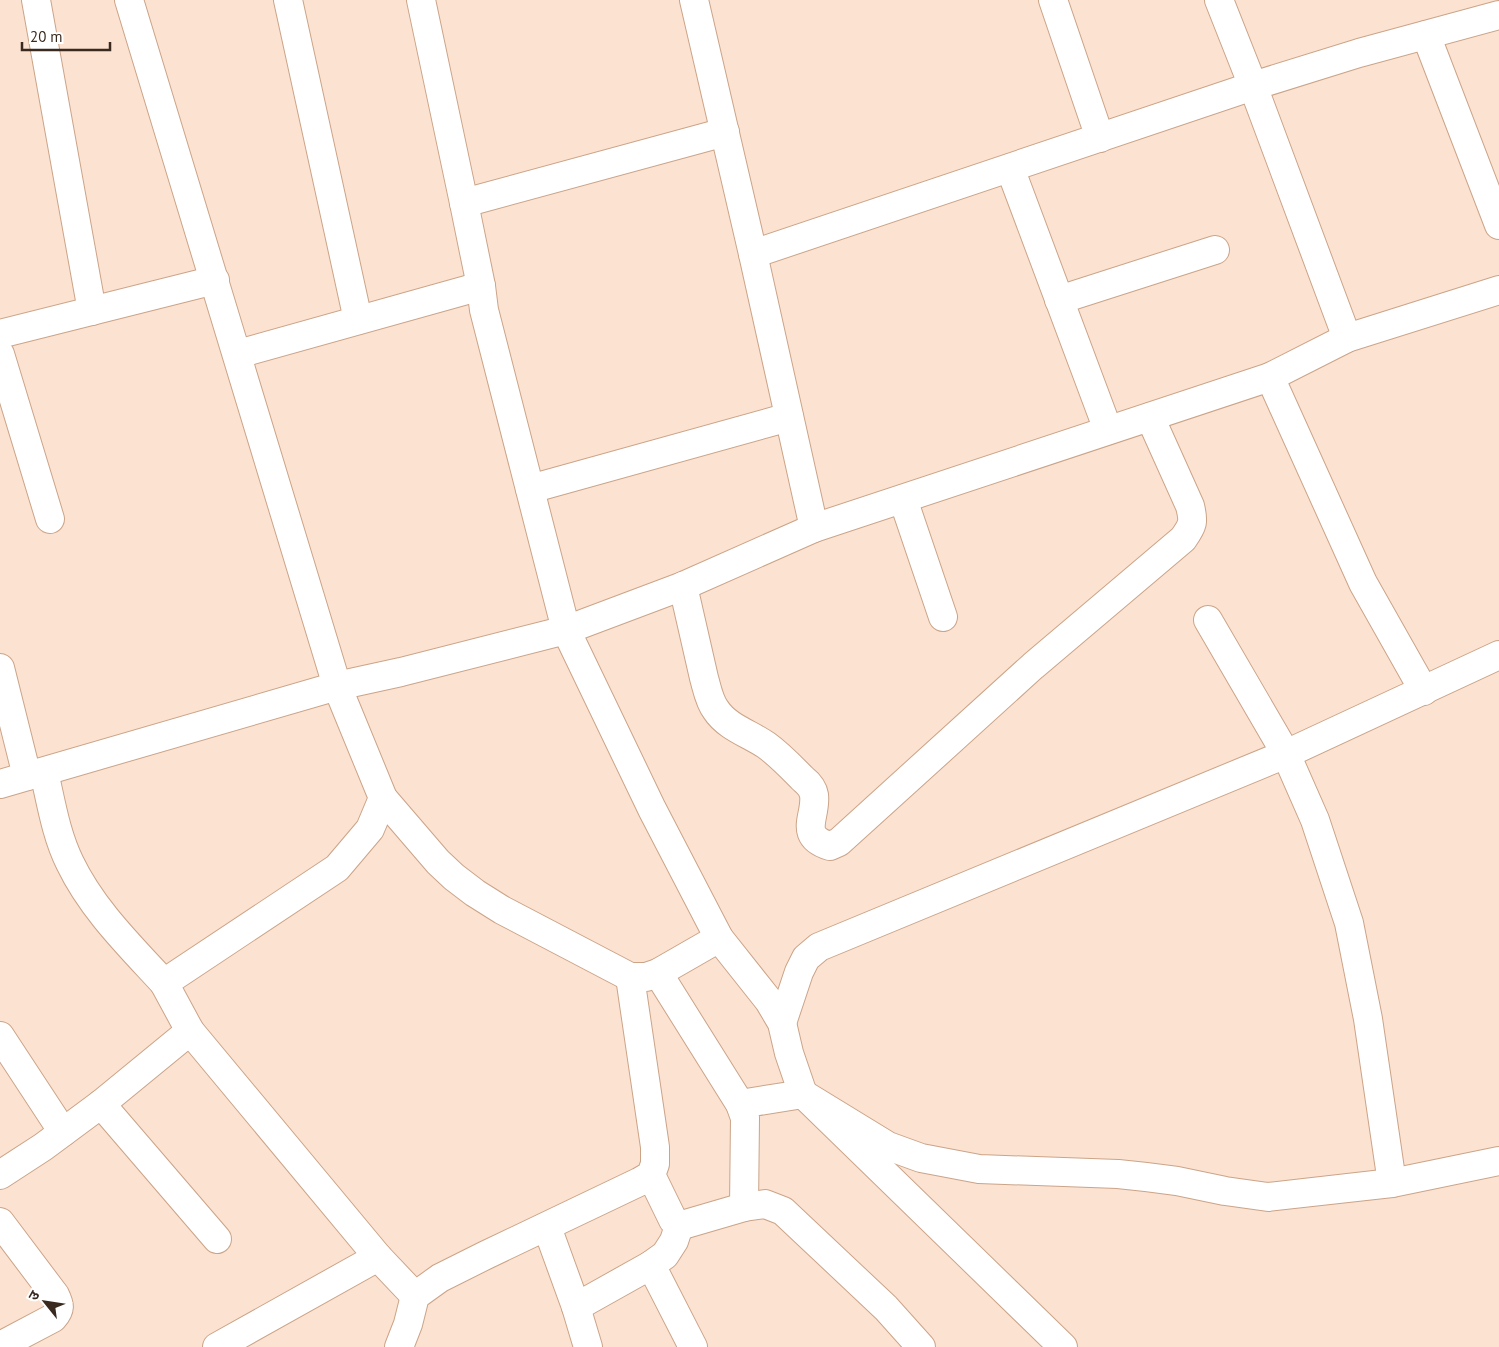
<svg xmlns="http://www.w3.org/2000/svg" width="1499" height="1347" font-family="'PT Sans','Noto Sans Devanagari',sans-serif">
  <style>
    .lines { fill: none; stroke-linecap: round; stroke-linejoin: round }
    .minor-casing { stroke: #cba488; stroke-width: 30 }
    .minor { stroke: #fff; stroke-width: 28 }
  </style>
  <rect width="100%" height="100%" fill="#fce2d1"/>
  <g class="lines">
    <!-- minor casing -->
    <g class="minor-casing">
      <g id="minor">
        <polyline points="36,0 92,311"/>
        <polyline points="129,0 337,686 383,798 370,829 337,868 164,983 190,1031 378,1257 217,1347"/>
        <polyline points="288,0 358,320"/>
        <polyline points="421,0 464,203 481,286 484,310 566,630 652,809 719,938 769,1001 782,1023 789,1053 803,1094 1063,1347"/>
        <polyline points="694,0 753,254 814,528"/>
        <polyline points="1053,0 1100,138"/>
        <polyline points="1219,0 1253,86 1347,338"/>
        <polyline points="1426,35 1499,225"/>
        <polyline points="1010,168 1108,430"/>
        <polyline points="464,203 725,132"/>
        <polyline points="753,254 1253,86 1359,53 1499,15"/>
        <polyline points="1059,300 1215,250"/>
        <polyline points="0,334 215,280"/>
        <polyline points="0,354 50,519"/>
        <polyline points="238,354 481,286"/>
        <polyline points="1270,377 1363,583 1424,691"/>
        <polyline points="530,489 789,417"/>
        <polyline points="903,499 943,617"/>
        <path d="M 683,586 L 704,678 C 707,688 709,701 716,710 C 727,727 750,734 766,745 C 780,755 791,767 803,779 C 808,783 813,789 814,795 C 817,816 797,836 830,846 L 839,842 L 1033,666 L 1183,539 C 1193,525 1194,522 1190,506 L 1150,417"/>
        <polyline points="1208,620 1286,754 1315,820 1349,923 1368,1019 1392,1183"/>
        <polyline points="0,668 27,776"/>
        <path d="M 44,772 C 51,802 56,835 70,863 C 92,909 130,946 164,983"/>
        <polyline points="0,784 337,686 401,672 566,630 683,586 814,528 1270,377 1347,338 1499,290"/>
        <polyline points="383,798 438,862 454,877 475,893 502,910 630,977"/>
        <polyline points="658,973 740,1104 745,1118 744,1207"/>
        <polyline points="782,1023 799,972 806,958 819,947 1286,754 1499,655"/>
        <polyline points="0,1036 63,1132"/>
        <polyline points="101,1104 217,1239"/>
        <polyline points="740,1104 803,1094 888,1146 921,1158 979,1169 1118,1174 1146,1177 1177,1181 1225,1191 1268,1197 1392,1183 1499,1161"/>
        <polyline points="0,1175 43,1147 101,1104 190,1031"/>
        <polyline points="651,1175 673,1220 679,1226 744,1207 765,1204 783,1211 886,1308 921,1347"/>
        <path d="M 0,1222 L 55,1295 C 60,1305 61,1309 53,1318 L 0,1346"/>
        <polyline points="547,1227 576,1307 588,1347"/>
        <polyline points="378,1257 415,1296"/>
        <polyline points="651,1265 693,1347"/>
        <polyline points="576,1307 651,1265 665,1255 674,1241 679,1226"/>
        <polyline points="399,1347 408,1324 415,1296 440,1278 486,1255 639,1182 651,1175 655,1164 655,1147 630,977 646,977 658,973 719,938"/>
      </g>
    </g>
    <!-- minor -->
    <use href="#minor" class="minor"/>
  </g>
  <!-- north arrow -->
  <g transform="translate(45 1302) rotate(300)" stroke="#ffffff" stroke-width="4" paint-order="stroke">
  <path d="M0-4L9 19L0 12L-9 19Z" fill="#39291e"/>
  <text y="-8" font-size="14" font-weight="bold" text-anchor="middle" fill="#39291e">उ</text>
  </g>
  <!-- scale -->
  <path d="M22 42v8h88v-8" fill="none" stroke="#39291e" stroke-width="2.5"/>
  <text x="30" y="42" font-size="15" fill="#39291e" stroke="#ffffff" stroke-width="4" paint-order="stroke">20 m</text>
</svg>
